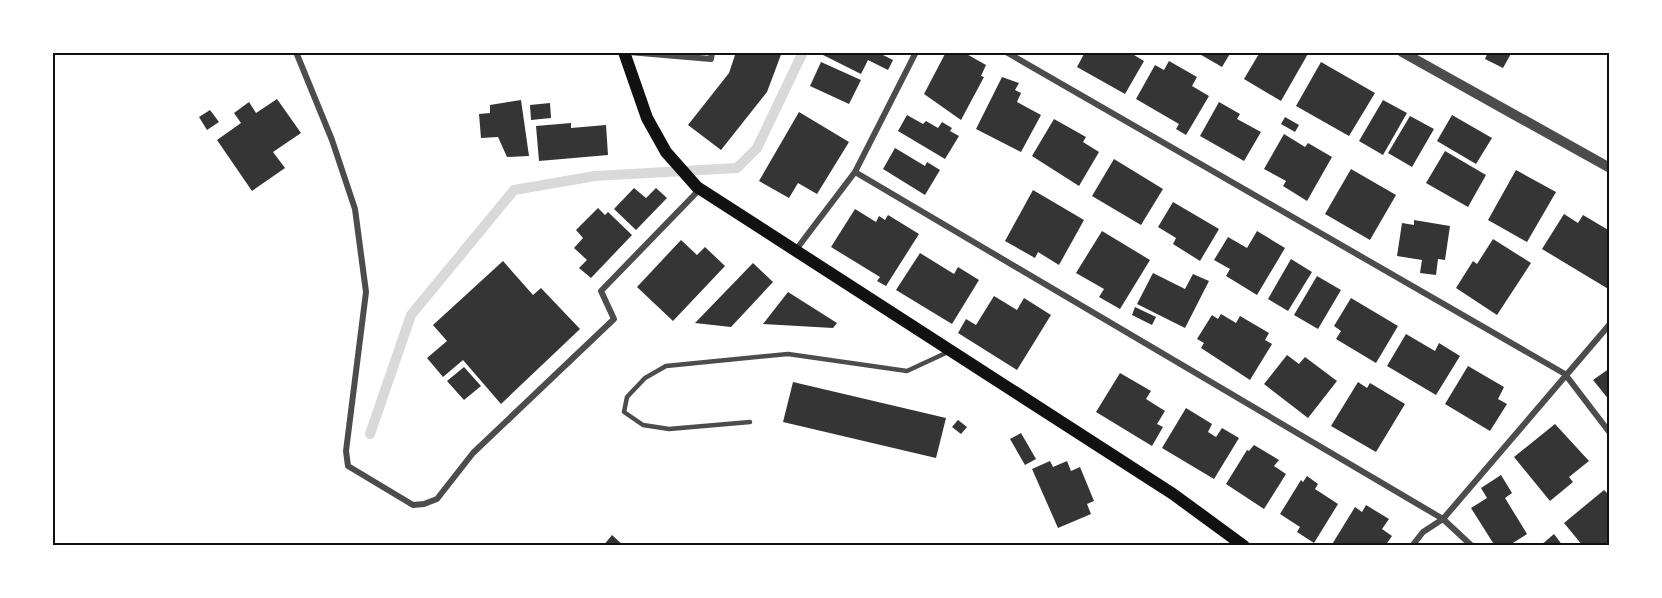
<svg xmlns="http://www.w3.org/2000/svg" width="1662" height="598" font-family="'Noto Sans',sans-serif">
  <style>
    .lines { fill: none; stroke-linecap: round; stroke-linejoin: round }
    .stream { stroke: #d9d9d9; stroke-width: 10 }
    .building { fill: #353535 }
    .service { stroke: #4c4c4c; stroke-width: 4.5 }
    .minor { stroke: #4c4c4c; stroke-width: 6 }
    .tertiary { stroke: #4c4c4c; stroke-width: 10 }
    .secondary { stroke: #111; stroke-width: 12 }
    .neatline { fill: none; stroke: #111; stroke-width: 2 }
  </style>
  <rect width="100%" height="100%" fill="#fff"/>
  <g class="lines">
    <!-- stream -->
    <polyline class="stream" points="370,434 411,315 514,190 595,176 737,168 757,148 803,52"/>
  </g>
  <!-- building -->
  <g class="building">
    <polygon points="736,52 782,52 767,92 721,150 688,125 729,73"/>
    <polygon points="817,52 877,52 893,60 888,70 868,60 861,74"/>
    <polygon points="946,52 963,52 986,65 981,76 984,77 961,120 924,94"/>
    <polygon points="1085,52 1129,52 1144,61 1125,94 1077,67"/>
    <polygon points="1196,52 1231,52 1222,67"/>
    <polygon points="1260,52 1309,52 1281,101 1244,79"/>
    <polygon points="1488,52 1512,52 1503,68 1485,59"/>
    <polygon points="1169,61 1197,77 1192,86 1209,96 1186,135 1176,129 1179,124 1136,99 1155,65 1164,70"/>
    <polygon points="821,62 861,80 849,104 810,86"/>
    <polygon points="1321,62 1375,93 1349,136 1296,106"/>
    <polygon points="1002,77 1019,83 1015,90 1021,93 1017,102 1041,115 1021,152 976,129"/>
    <polygon points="277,99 301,133 273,152 285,168 252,191 217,140 241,123 234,113 249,102 256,113"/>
    <polygon points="521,100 529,156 507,157 498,137 481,138 479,114 490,113 490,105"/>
    <polygon points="1383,100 1407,113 1383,155 1359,141"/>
    <polygon points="1219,102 1240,114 1237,119 1261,132 1244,161 1200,136"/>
    <polygon points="550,103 551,118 531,120 530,105"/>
    <polygon points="210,110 219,122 207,130 199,117"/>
    <polygon points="799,112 849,142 817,194 798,183 789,198 759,181"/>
    <polygon points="907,115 923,124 926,121 938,128 942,122 952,128 950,131 959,136 945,159 898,131"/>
    <polygon points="1452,115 1492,138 1476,164 1437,141"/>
    <polygon points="1410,116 1434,129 1412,167 1388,153"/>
    <polygon points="1285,117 1299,125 1295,132 1281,124"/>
    <polygon points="1054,119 1086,137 1083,142 1099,152 1079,186 1032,156"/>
    <polygon points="571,123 571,128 606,125 608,155 539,161 536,126"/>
    <polygon points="1284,134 1305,147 1308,143 1332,157 1307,201 1283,186 1286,181 1264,169"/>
    <polygon points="895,148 925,166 927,162 940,170 925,195 883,169"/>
    <polygon points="1445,151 1486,175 1468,207 1426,183"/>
    <polygon points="1114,159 1163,189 1141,225 1092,196"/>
    <polygon points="1351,169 1396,195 1370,240 1325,214"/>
    <polygon points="1516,170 1556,192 1527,242 1488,220"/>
    <polygon points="634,188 646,198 656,188 667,198 636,230 614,209"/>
    <polygon points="1033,190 1084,220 1059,265 1038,252 1035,258 1005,241"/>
    <polygon points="1173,202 1219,229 1200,261 1173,244 1176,238 1158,227"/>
    <polygon points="598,208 605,215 608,212 632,235 591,278 579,268 587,260 574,248 583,238 576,230"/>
    <polygon points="855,209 876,222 879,216 885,220 888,215 919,234 886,286 877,281 880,277 831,247"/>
    <polygon points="1564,214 1578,223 1583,215 1610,231 1610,290 1542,249"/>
    <polygon points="1414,220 1450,226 1445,260 1438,259 1436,275 1420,273 1422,260 1397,256 1402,223 1414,225"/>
    <polygon points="1102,231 1150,260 1120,309 1099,297 1104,289 1076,273"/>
    <polygon points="1257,231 1285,248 1257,295 1226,276 1230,269 1214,260 1228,237 1247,248"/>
    <polygon points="1493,239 1531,263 1497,315 1456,288 1473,261 1477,264"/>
    <polygon points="681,240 697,255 705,247 725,266 673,321 637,287"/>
    <polygon points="920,253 954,274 958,267 979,280 952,324 896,290"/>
    <polygon points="1291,259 1312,272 1288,311 1268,299"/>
    <polygon points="503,261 533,295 541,288 580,329 501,404 463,360 443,377 427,358 447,341 433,325"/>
    <polygon points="753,263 773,282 731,327 695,323"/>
    <polygon points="1153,273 1185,289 1193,274 1209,281 1185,328 1137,304"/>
    <polygon points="1317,276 1341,290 1318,329 1294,315"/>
    <polygon points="788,292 837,323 833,328 763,324"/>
    <polygon points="994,296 1017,310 1024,298 1051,315 1017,370 958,333 966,319 976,325"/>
    <polygon points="1351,298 1398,326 1376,363 1336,339 1341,331 1334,326"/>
    <polygon points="1135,307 1156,317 1152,325 1132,315"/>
    <polygon points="1221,314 1236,323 1240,316 1269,333 1265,340 1272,344 1250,380 1201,348 1204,343 1197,339 1212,315 1218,319"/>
    <polygon points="1406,334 1435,351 1439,343 1460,356 1436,395 1387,366"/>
    <polygon points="1287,355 1299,364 1305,357 1337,381 1308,418 1264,384"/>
    <polygon points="1468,366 1504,387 1498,399 1507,404 1490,431 1445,404"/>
    <polygon points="464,367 481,386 464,400 447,381"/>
    <polygon points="1610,368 1610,401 1593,380"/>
    <polygon points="1120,373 1151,391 1146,399 1165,411 1157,424 1163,427 1152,446 1096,412"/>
    <polygon points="793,382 946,418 936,458 783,422"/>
    <polygon points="1358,382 1367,388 1370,383 1405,404 1376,452 1331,426"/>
    <polygon points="1186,408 1212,424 1208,432 1216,437 1222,428 1239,438 1214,479 1162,448"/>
    <polygon points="958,420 967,427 961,434 952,427"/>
    <polygon points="1555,424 1589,461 1569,477 1573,482 1550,501 1514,457"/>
    <polygon points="1021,433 1036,459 1025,465 1010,439"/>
    <polygon points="1254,445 1279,460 1274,466 1286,474 1264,509 1226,484 1247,450 1249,451"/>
    <polygon points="1050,461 1053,467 1067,461 1071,471 1080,467 1094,501 1087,504 1091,514 1058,528 1032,469"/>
    <polygon points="1501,475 1512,493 1505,498 1527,534 1508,546 1495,546 1471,508 1487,498 1481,488"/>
    <polygon points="1307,476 1318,484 1315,489 1338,504 1314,543 1297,532 1300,527 1280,514 1301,480 1303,482"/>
    <polygon points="1604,490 1610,496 1610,546 1583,546 1564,523"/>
    <polygon points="1366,505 1389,519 1382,529 1392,536 1385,546 1331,546 1355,507 1362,512"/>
    <polygon points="1554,534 1563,546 1540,546"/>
    <polygon points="612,535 624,546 603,546"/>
  </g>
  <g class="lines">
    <!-- service -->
    <polyline class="service" points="750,422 669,429 643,425 624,412 627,397 645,378 666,366 788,354 907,371 948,352"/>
    <!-- minor -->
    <g class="minor">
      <polyline points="296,52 332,140 355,209 366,292 346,451 348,466 413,505 424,504 437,499 473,453 614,319 601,291 700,189"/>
      <polyline points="629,52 711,59 712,52"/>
      <polyline points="1006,52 1565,374 1610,433"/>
      <polyline points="855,172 1443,519 1472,546"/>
      <polyline points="795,251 855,172 916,52"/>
      <polyline points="1412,546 1423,532 1443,519 1610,324"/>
    </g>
    <!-- tertiary -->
    <polyline class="tertiary" points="1402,52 1610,168"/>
    <!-- secondary -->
    <polyline class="secondary" points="624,52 647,118 666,152 697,187 1173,494 1244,546"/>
  </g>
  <!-- border -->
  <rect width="1662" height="598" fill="none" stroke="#ffffff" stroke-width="108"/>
  <rect x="54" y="54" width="1554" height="490" class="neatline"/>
</svg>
